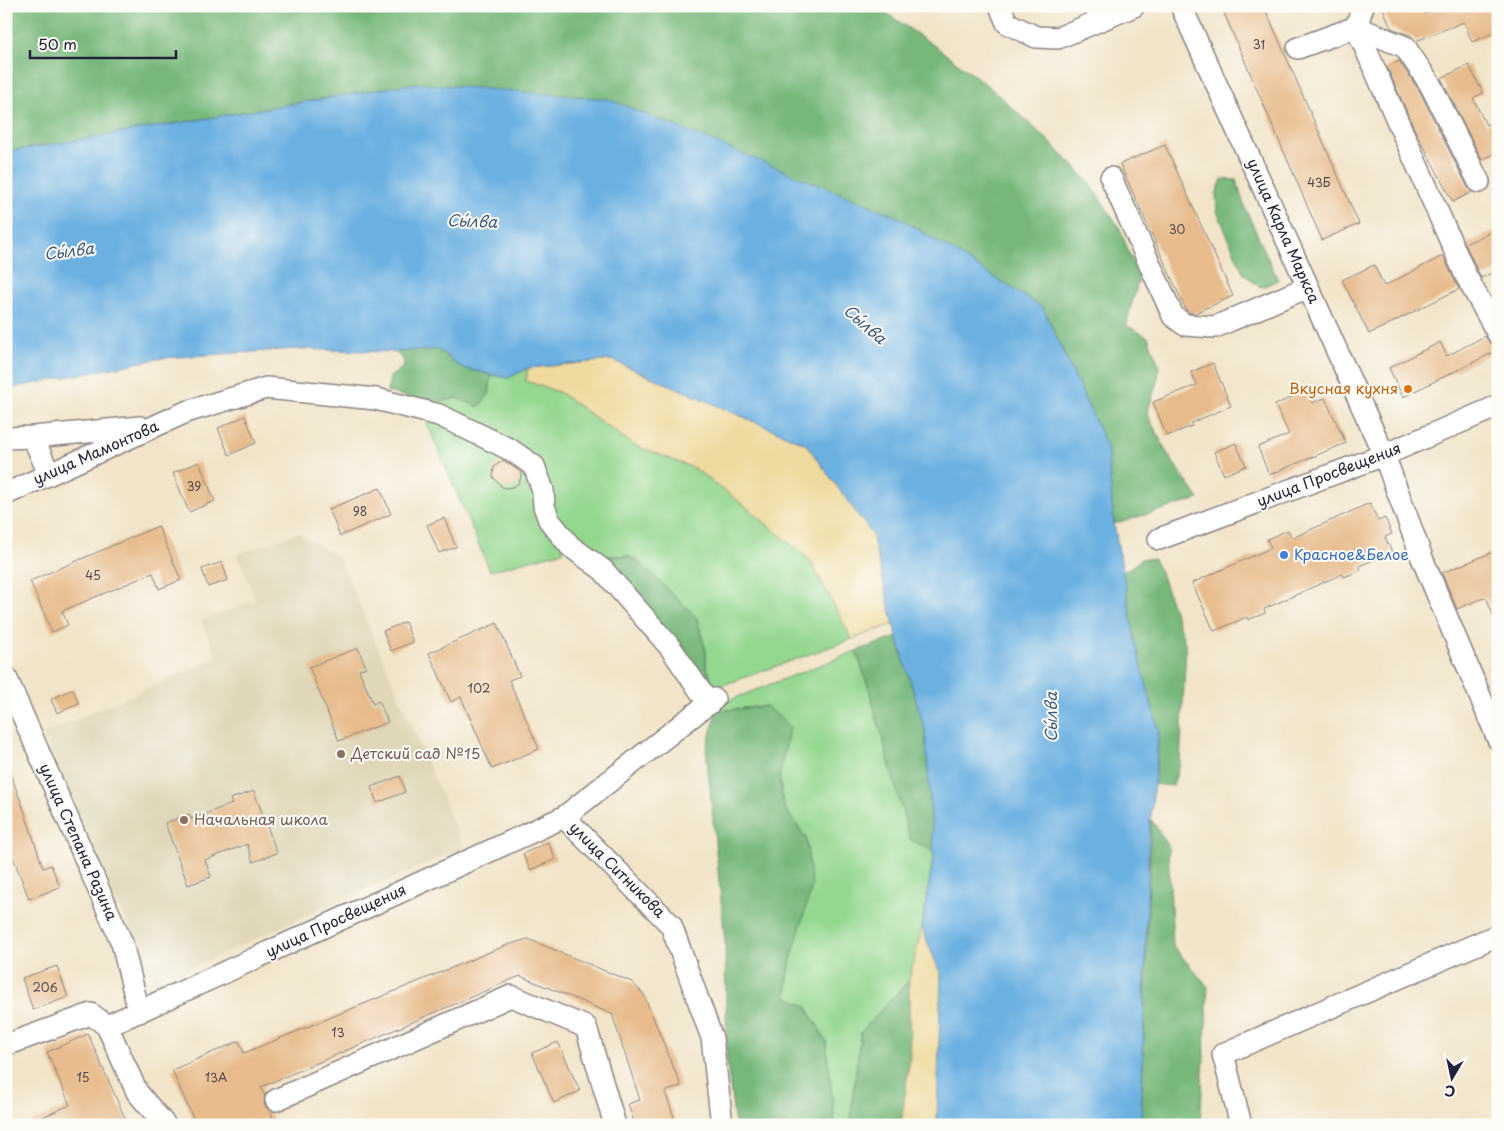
<svg xmlns="http://www.w3.org/2000/svg" width="1504" height="1131" font-family="'Playpen Sans',sans-serif">
  <style>
    .built { fill: #dfd7b7 }
    .green { fill: #94d78f; stroke: #5b7c65 }
    .forest { fill: #77b87a; stroke: #4c6d5a }
    .sand { fill: #eeda9e; stroke: #887e6c }
    .water { fill: #6ab0e1; stroke: #46698e }
    .building { fill: #e7bb8b }
    .lines { fill: none; stroke-linecap: round; stroke-linejoin: round }
    .minor-casing { stroke: #8a8382; stroke-width: 24 }
    .minor { stroke: #fff; stroke-width: 21 }
    .food-dot { fill: #e8710a; stroke: #fdfcf7; stroke-width: 2 }
    .shop-dot { fill: #3f7fe0; stroke: #fdfcf7; stroke-width: 2 }
    .education-dot { fill: #8d6e63; stroke: #fdfcf7; stroke-width: 2 }
    .labels { text-anchor: middle; stroke-width: 4; stroke-linejoin: round; paint-order: stroke }
    .number-label { font-size: 12px; fill: #53484f }
    .street-label { font-size: 15px; fill: #22223b; stroke: #fdfcf7 }
    .food-label { font-size: 15px; fill: #c56008; stroke: #fdfcf7; text-anchor: end }
    .shop-label { font-size: 15px; fill: #366cbe; stroke: #fdfcf7; text-anchor: start }
    .education-label { font-size: 15px; fill: #785e54; stroke: #fdfcf7; text-anchor: start }
    .water-label { font-size: 16px; font-style: italic; fill: #3f5b7d; stroke: #fdfcf7 }
  </style>
  <rect width="100%" height="100%" fill="#fdfcf7"/>
  <filter id="ink" filterUnits="userSpaceOnUse"><feTurbulence type="fractalNoise" baseFrequency=".02" numOctaves="2"/><feDisplacementMap in="SourceGraphic" scale="10" xChannelSelector="R" yChannelSelector="G"/><feConvolveMatrix kernelMatrix="1 2 1 2 8 2 1 2 1" color-interpolation-filters="sRGB"/></filter>
  <filter id="wash" filterUnits="userSpaceOnUse"><feTurbulence type="fractalNoise" baseFrequency=".0096" numOctaves="4" result="noise"/><feDisplacementMap in="SourceGraphic" scale="20" xChannelSelector="R" yChannelSelector="G"/><feGaussianBlur stdDeviation="1.12" result="paint"/><feColorMatrix in="noise" values="0 0 0 0 0 0 0 0 0 0 0 0 0 0 0 0 0 1.4 0 .05"/><feComposite in="paint" operator="in"/></filter>
  <g filter="url(#wash)">
    <rect width="100%" height="100%" fill="#f1e4c8"/>
    <!-- built -->
    <polygon class="built" points="298,533 339,557 464,848 324,907 156,984 135,943 43,734 217,658 201,620 256,600 237,554"/>
    <!-- green -->
    <g class="green">
      <polygon points="528,368 526,381 559,392 634,445 694,468 745,506 810,560 852,639 715,688 706,666 706,651 696,618 639,562 628,556 603,556 566,530 552,513 541,468 420,400 443,401 457,398 479,406 489,394 491,375 508,378"/>
      <polygon points="424,416 438,419 531,473 564,551 490,571"/>
      <polygon points="856,651 869,689 910,839 934,852 922,928 909,980 861,1032 852,1103 851,1125 835,1125 826,1041 807,1007 786,996 806,838 784,807 779,777 786,746 766,706 717,711 717,705"/>
    </g>
    <!-- forest -->
    <g class="forest">
      <polygon points="6,6 876,6 939,49 987,85 1050,142 1089,182 1119,227 1139,278 1126,325 1148,337 1159,365 1158,378 1147,414 1168,455 1199,499 1114,524 1107,447 1043,308 900,218 417,83 6,152"/>
      <polygon points="1222,179 1236,180 1245,208 1278,280 1263,287 1258,286 1243,273 1217,211 1216,194"/>
      <polygon points="438,349 462,368 491,375 489,394 479,407 457,398 443,401 420,400 387,392 390,377 403,367 404,360 395,352"/>
      <polygon points="603,556 628,556 639,562 697,618 706,651 706,666 715,688 706,689 607,568"/>
      <polygon points="1141,559 1154,559 1161,573 1186,646 1180,763 1173,786 1154,784 1159,732 1136,645 1122,571 1132,567"/>
      <polygon points="897,637 925,730 934,852 910,839 869,689 856,651"/>
      <polygon points="766,706 790,726 779,777 784,807 806,838 812,886 788,971 786,996 807,1007 826,1041 835,1125 735,1125 727,1062 725,941 706,749 717,711"/>
      <polygon points="1151,819 1168,845 1173,946 1208,987 1200,1125 1141,1125"/>
      <polygon points="909,980 910,1058 901,1125 851,1125 852,1103 861,1032"/>
    </g>
    <!-- sand -->
    <g class="sand">
      <polygon points="612,360 806,444 872,534 894,624 852,639 810,560 745,506 694,468 634,445 559,392 526,381 528,368"/>
      <polygon points="922,928 941,975 937,1125 901,1125 910,1058 909,980"/>
    </g>
    <!-- water -->
    <polygon class="water" points="417,83 608,99 900,218 1043,308 1107,447 1114,524 1136,645 1159,732 1149,835 1141,1125 937,1125 941,975 922,928 934,852 925,730 895,630 872,534 806,444 612,360 528,368 508,378 462,368 438,349 395,352 297,349 162,358 6,389 6,152"/>
    <g id="blocks">
      <!-- building -->
      <g class="building">
        <polygon points="1221,6 1264,6 1359,224 1322,240"/>
        <polygon points="1382,6 1422,6 1425,14 1445,6 1498,6 1498,31 1472,42 1464,22 1416,41 1410,35 1391,28"/>
        <polygon points="1399,61 1419,90 1468,188 1472,192 1453,202 1414,128 1387,67"/>
        <polygon points="1469,65 1483,93 1473,98 1486,125 1498,120 1498,152 1482,160 1441,78"/>
        <polygon points="1165,145 1233,296 1195,313 1190,313 1186,310 1120,164"/>
        <polygon points="1498,229 1498,270 1481,278 1465,244"/>
        <polygon points="1443,256 1459,289 1369,334 1342,280 1374,265 1384,286"/>
        <polygon points="1485,336 1491,344 1498,346 1498,350 1403,397 1389,368 1440,342 1447,356"/>
        <polygon points="1213,363 1231,406 1191,423 1192,426 1167,436 1153,402 1197,385 1191,372"/>
        <polygon points="1306,390 1312,403 1325,398 1346,443 1269,475 1258,447 1289,434 1275,405"/>
        <polygon points="245,416 256,443 229,455 218,428"/>
        <polygon points="1236,443 1246,466 1224,475 1214,452"/>
        <polygon points="503,460 522,473 519,483 513,487 505,488 501,486 493,477 494,467"/>
        <polygon points="199,462 215,501 189,512 173,473"/>
        <polygon points="380,488 391,514 340,536 329,509"/>
        <polygon points="1370,503 1378,521 1385,518 1392,534 1385,537 1392,552 1359,566 1361,570 1344,577 1342,574 1264,609 1265,613 1248,620 1247,617 1214,631 1192,583 1271,548 1267,539 1288,530 1292,538"/>
        <polygon points="444,518 456,547 439,553 427,525"/>
        <polygon points="158,526 181,580 159,589 153,573 62,611 68,625 52,632 30,581"/>
        <polygon points="1498,550 1498,625 1497,625 1486,597 1457,609 1442,573"/>
        <polygon points="222,562 228,580 208,587 202,569"/>
        <polygon points="405,622 413,642 391,651 383,631"/>
        <polygon points="497,623 520,676 509,680 539,749 492,769 461,697 451,702 429,653"/>
        <polygon points="358,648 366,667 359,670 373,704 379,701 388,722 339,741 309,667"/>
        <polygon points="73,689 79,704 57,713 51,699"/>
        <polygon points="6,768 8,768 23,807 43,868 51,865 60,887 29,899 13,857 6,859"/>
        <polygon points="400,776 405,792 377,803 371,787"/>
        <polygon points="254,791 277,853 253,862 247,844 205,860 211,877 188,885 165,823 189,814 191,819 232,804 230,799"/>
        <polygon points="548,842 556,859 530,870 523,854"/>
        <polygon points="528,939 632,982 644,995 681,1086 665,1092 677,1125 635,1125 628,1104 640,1100 612,1014 520,976 261,1087 265,1096 264,1105 270,1111 276,1125 196,1125 172,1070 239,1041 244,1053 507,945"/>
        <polygon points="57,966 68,997 33,1010 22,978"/>
        <polygon points="88,1034 128,1125 24,1125 70,1105 47,1052"/>
        <polygon points="558,1042 580,1091 554,1103 532,1053"/>
      </g>
    </g>
  </g>
  <g filter="url(#ink)">
    <use href="#blocks" fill-opacity="0" stroke="#8a8382" stroke-width="1"/>
    <g class="lines">
      <!-- minor casing -->
      <g class="minor-casing">
        <g id="minor">
          <polyline points="1000,6 1007,23 1036,37 1058,38 1134,6"/>
          <polyline points="1181,6 1384,455 1422,558 1498,739"/>
          <polyline points="1363,6 1356,27 1466,276 1498,334"/>
          <polyline points="1298,48 1356,27 1405,47 1430,84 1479,182"/>
          <polyline points="1111,178 1173,316 1185,325 1215,327 1308,287"/>
          <polyline points="33,437 49,474"/>
          <polyline points="6,438 33,437 140,427"/>
          <polyline points="6,494 186,412 266,388 376,399 439,415 511,450 534,466 543,490 544,506 549,520 570,546 603,570 670,647 709,704"/>
          <polyline points="1159,539 1384,455 1498,406"/>
          <polyline points="6,677 122,943 139,1012"/>
          <polyline points="564,817 671,925 712,1038 722,1125"/>
          <polyline points="107,1026 564,817 714,699"/>
          <polyline points="6,1045 91,1014 107,1026 137,1092 165,1125"/>
          <polyline points="276,1100 511,996 586,1027 615,1125"/>
          <polyline points="1241,1125 1223,1054 1498,935"/>
        </g>
      </g>
      <!-- minor -->
      <use href="#minor" class="minor"/>
    </g>
  </g>
  <!-- markers -->
  <circle class="food-dot" cx="1408" cy="389" r="5"/>
  <circle class="shop-dot" cx="1284" cy="555" r="5"/>
  <g class="education-dot">
    <circle cx="341" cy="754" r="5"/>
    <circle cx="184" cy="820" r="5"/>
  </g>
  <g class="labels">
    <!-- number labels -->
    <g class="number-label">
      <text x="1259" y="49">31</text>
      <text x="1319" y="187">43Б</text>
      <text x="1177" y="234">30</text>
      <text x="194" y="491">39</text>
      <text x="360" y="516">98</text>
      <text x="93" y="580">45</text>
      <text x="479" y="693">102</text>
      <text x="45" y="992">206</text>
      <text x="338" y="1037">13</text>
      <text x="83" y="1082">15</text>
      <text x="216" y="1082">13А</text>
    </g>
    <!-- street labels -->
    <g class="street-label">
      <text transform="translate(1283 231) rotate(66)" y="5">улица Карла Маркса</text>
      <text transform="translate(96 453) rotate(-24)" y="5">улица Мамонтова</text>
      <text transform="translate(1329 475) rotate(-21)" y="5">улица Просвещения</text>
      <text transform="translate(78 842) rotate(66)" y="5">улица Степана Разина</text>
      <text transform="translate(617 870) rotate(45)" y="5">улица Ситникова</text>
      <text transform="translate(336 921) rotate(-25)" y="5">улица Просвещения</text>
    </g>
    <!-- food labels -->
    <g class="food-label">
      <text x="1398" y="394">Вкусная кухня</text>
    </g>
    <!-- shop labels -->
    <g class="shop-label">
      <text x="1294" y="560">Красное&amp;Белое</text>
    </g>
    <!-- education labels -->
    <g class="education-label">
      <text x="351" y="759">Детский сад №15</text>
      <text x="194" y="825">Начальная школа</text>
    </g>
    <!-- water labels -->
    <g class="water-label">
      <text transform="translate(472 221) rotate(2)" y="6">Сы́лва</text>
      <text transform="translate(69 251) rotate(-7)" y="6">Сы́лва</text>
      <text transform="translate(865 324) rotate(41)" y="6">Сы́лва</text>
      <text transform="translate(1051 717) rotate(-90)" y="6">Сы́лва</text>
    </g>
  </g>
  <!-- margin -->
  <rect width="1504" height="1131" fill="none" stroke="#fdfcf7" stroke-width="25"/>
  <!-- north arrow -->
  <g transform="translate(1452 1078) rotate(189)" stroke="#fdfcf7" stroke-width="4" paint-order="stroke">
  <path d="M0-4L9 19L0 12L-9 19Z" fill="#22223b"/>
  <text y="-8" font-size="14" font-weight="bold" text-anchor="middle" fill="#22223b">С</text>
  </g>
  <!-- scale -->
  <path d="M30 50v8h146v-8" fill="none" stroke="#22223b" stroke-width="2.5"/>
  <text x="38" y="50" font-size="15" fill="#22223b" stroke="#fdfcf7" stroke-width="4" paint-order="stroke">50 m</text>
</svg>
